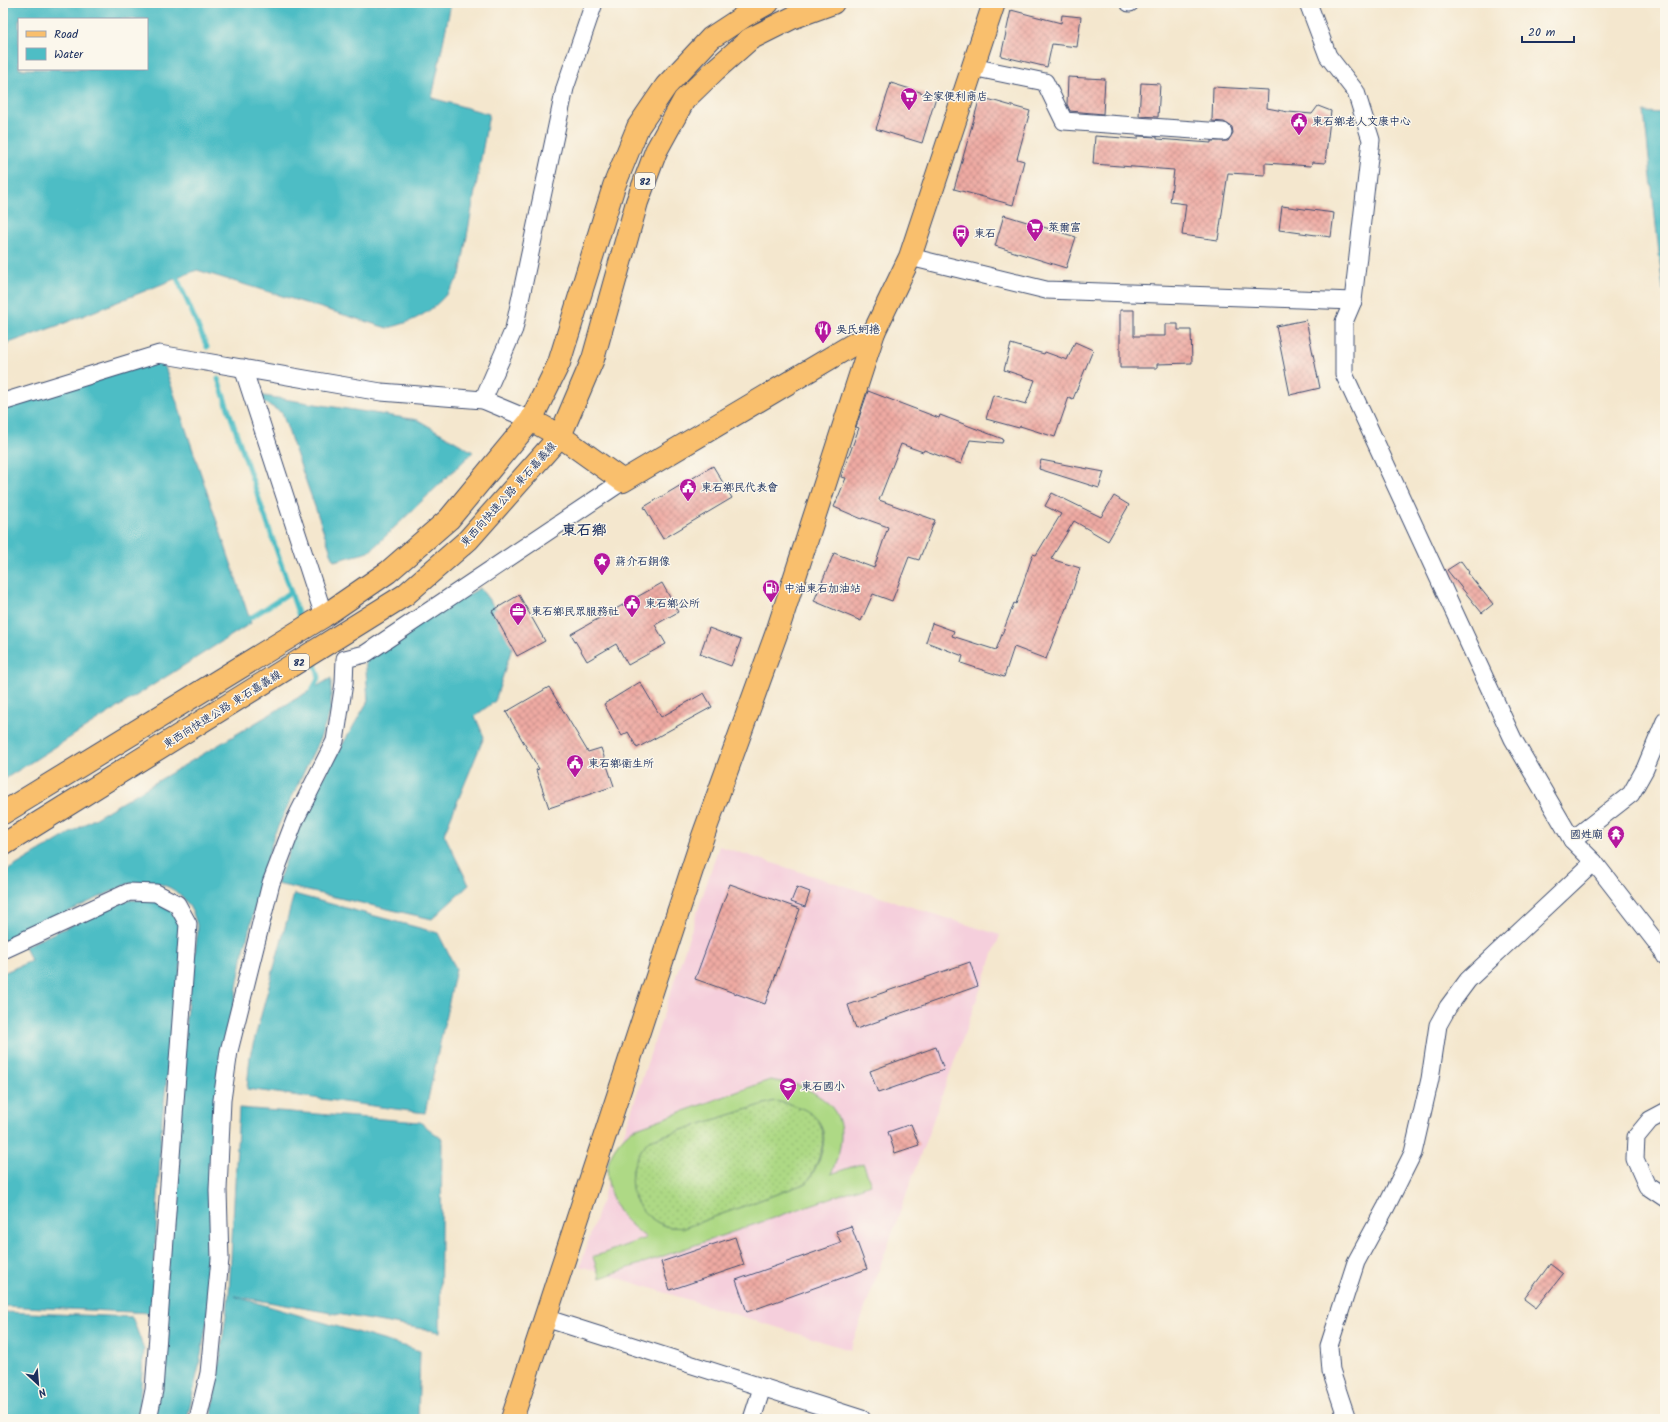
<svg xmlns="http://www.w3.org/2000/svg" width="1668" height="1422" font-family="Kalam,'LXGW WenKai TC',sans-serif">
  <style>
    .built { fill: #f5cfdc }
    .grass { fill: url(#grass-dots); stroke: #648472 }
    .pitch { fill: #aed985; stroke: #648472; fill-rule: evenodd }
    .water { fill: #4ebdc5; stroke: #347692; fill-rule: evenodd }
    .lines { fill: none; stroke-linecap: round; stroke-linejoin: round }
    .stream { stroke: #4ebdc5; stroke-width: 5 }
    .building { fill: url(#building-cross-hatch) }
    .minor-casing { stroke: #3c4b6f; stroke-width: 19 }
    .major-casing { stroke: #3c4b6f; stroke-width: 24 }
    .minor { stroke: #fff; stroke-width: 17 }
    .major { stroke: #f9bf6d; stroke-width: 22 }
    .labels { text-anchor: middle; stroke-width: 3; stroke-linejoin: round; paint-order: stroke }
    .shield { fill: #fbf7ec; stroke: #5e6b89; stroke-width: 1 }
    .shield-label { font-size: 10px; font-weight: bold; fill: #1b2f5e }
    .poi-label { font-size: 11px; fill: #1b2f5e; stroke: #fbf7ec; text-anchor: start }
    .street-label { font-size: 11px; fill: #1b2f5e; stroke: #fbf7ec }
    .district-label { font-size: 15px; font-weight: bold; fill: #1b2f5e; stroke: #fbf7ec }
  </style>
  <defs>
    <pattern id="grass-dots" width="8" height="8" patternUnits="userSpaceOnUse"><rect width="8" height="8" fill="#aed985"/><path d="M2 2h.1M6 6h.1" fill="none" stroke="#95bb75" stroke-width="1.8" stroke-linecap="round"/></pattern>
    <pattern id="building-cross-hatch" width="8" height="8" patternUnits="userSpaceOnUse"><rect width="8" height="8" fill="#efaaa3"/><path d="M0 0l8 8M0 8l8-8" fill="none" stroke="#c18b88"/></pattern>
  </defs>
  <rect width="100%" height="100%" fill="#fbf7ec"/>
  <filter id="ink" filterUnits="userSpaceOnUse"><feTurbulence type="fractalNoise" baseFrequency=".025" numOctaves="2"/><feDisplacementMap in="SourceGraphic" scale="8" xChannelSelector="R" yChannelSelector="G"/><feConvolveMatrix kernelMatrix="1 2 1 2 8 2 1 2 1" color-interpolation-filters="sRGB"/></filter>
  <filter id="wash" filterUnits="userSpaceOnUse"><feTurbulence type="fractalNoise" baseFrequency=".012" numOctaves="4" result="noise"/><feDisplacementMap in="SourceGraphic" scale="16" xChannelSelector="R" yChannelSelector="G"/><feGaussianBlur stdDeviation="0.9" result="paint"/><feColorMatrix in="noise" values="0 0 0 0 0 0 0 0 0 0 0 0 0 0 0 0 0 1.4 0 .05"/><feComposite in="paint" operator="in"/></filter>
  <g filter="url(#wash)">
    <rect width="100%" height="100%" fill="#f4e7ce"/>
    <!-- built -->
    <polygon class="built" points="719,846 1000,935 850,1350 580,1266"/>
    <!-- grass -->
    <path class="grass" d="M 774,1101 C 831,1109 833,1137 807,1183 L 684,1228 C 678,1227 670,1228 665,1226 C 625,1209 622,1170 649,1140 Z"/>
    <!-- pitch -->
    <path class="pitch" d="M 770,1080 C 779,1082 789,1083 798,1085 C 804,1087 811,1091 817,1095 C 849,1114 844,1144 831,1174 L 863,1163 L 871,1184 L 600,1278 L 593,1257 L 646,1238 C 639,1231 630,1225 623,1217 C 612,1203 604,1179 609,1161 C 612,1149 622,1138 631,1130 ZM 774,1101 C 830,1109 835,1138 807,1183 L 684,1228 C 678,1227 670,1228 665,1226 C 625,1209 622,1170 649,1140 Z"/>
    <!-- water -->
    <g class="water">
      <path d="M 3,3 L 451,3 L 432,98 L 489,114 L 460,275 C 442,305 421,321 387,328 L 197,270 L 65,323 L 3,345 ZM 19,19 L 147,19 L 147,69 L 19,69 Z"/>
      <polygon points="1644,112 1665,113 1665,291 1663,291"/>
      <polygon points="161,355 251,623 3,780 3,408"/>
      <polygon points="251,394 418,420 473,452 369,552 334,561 282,413"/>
      <polygon points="480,588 516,635 495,701 475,716 484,737 444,834 469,885 432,919 277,884 306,807 368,701 365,654"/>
      <path d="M 331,678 L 331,710 L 321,736 L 274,835 L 243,954 L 217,1099 L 210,1305 L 199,1366 L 187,1419 L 152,1419 L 186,1016 L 198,930 C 191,893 164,876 128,884 L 3,942 L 3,873 Z"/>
      <polygon points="294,894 438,933 456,969 425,1113 247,1089 250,1056"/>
      <polygon points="128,900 154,900 169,909 180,923 184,940 162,1118 152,1313 3,1306 3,973 31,961 25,946"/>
      <polygon points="239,1108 420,1122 442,1139 440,1332 234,1296 420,1351 418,1419 211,1419 229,1295"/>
      <polygon points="3,1312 132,1317 144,1349 138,1419 3,1419"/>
    </g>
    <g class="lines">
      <!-- stream -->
      <g class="stream">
        <polyline points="177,278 207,347"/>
        <polyline points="218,379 300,619"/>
        <polyline points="244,622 291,592"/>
        <polyline points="310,694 319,677 315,664"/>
      </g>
    </g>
    <g id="blocks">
      <!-- building -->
      <g class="building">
        <polygon points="1011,10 1061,23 1062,15 1081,17 1077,47 1052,44 1047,67 1001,56"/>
        <polygon points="1068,77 1105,79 1103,114 1070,111 1067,104"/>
        <polygon points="891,83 936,97 922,143 876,129"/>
        <polygon points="1141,83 1160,84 1158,117 1139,116"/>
        <polygon points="1213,87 1268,90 1267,108 1288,112 1312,114 1318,106 1331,111 1325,163 1312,162 1311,166 1265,163 1265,175 1228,173 1218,240 1182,235 1186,204 1170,202 1174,170 1093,164 1095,136 1138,139 1138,136 1157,137 1157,139 1211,143 1211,141 1228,141 1233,133 1232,127 1224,122 1212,121"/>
        <polygon points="980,97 1030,111 1017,159 1024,161 1013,205 954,189"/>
        <polygon points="1282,206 1334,213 1331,237 1279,230"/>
        <polygon points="1004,215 1076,237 1066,268 995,246"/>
        <polygon points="1120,310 1134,310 1134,336 1165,336 1165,324 1178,324 1178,330 1191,330 1192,363 1157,364 1157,368 1120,368"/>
        <polygon points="1306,320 1320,388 1290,395 1276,326"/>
        <polygon points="1075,342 1093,350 1073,399 1069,397 1055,437 1020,426 1019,428 986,419 993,395 1026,404 1035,380 1004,370 1011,344 1044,354 1045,352 1067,360"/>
        <polygon points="868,391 939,418 940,415 1003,439 1002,443 970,440 961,464 924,450 923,452 901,444 879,500 935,520 919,560 909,557 892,601 873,594 861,621 814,601 834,553 874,568 888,527 863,518 862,519 834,507 846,478 841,477 859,428 856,427"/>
        <polygon points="1041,460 1104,472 1099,488 1039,469"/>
        <polygon points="713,466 732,498 663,539 644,507"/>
        <polygon points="1052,493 1101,517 1114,496 1129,505 1108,541 1074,521 1051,559 1080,568 1067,608 1066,608 1046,659 1014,647 1004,677 961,663 963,656 926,642 932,623 954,631 952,636 996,650 1014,603 1016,604 1033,554 1036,555 1061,514 1045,506"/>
        <polygon points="1461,561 1469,572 1468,573 1493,604 1482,613 1447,570"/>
        <polygon points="662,583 678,612 655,625 666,644 628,665 616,644 587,661 571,634"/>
        <polygon points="519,595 545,641 517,656 492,611"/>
        <polygon points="709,628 741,640 731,666 700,654"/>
        <polygon points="640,682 661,717 704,693 712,707 637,748 628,732 622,736 604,704"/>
        <polygon points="549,687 588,752 601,748 614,786 549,808 536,770 539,769 506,712"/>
        <polygon points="730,884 800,909 765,1004 695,979"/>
        <polygon points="797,887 810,892 805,907 791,902"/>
        <polygon points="970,962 978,986 856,1029 848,1005"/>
        <polygon points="936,1047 944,1070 878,1093 870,1071"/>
        <polygon points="911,1124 919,1145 895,1153 888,1132"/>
        <polygon points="851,1226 867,1269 747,1312 736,1280 841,1243 836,1231"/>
        <polygon points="735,1237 744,1265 670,1290 661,1262"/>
        <polygon points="1550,1264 1563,1274 1536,1308 1524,1299"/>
      </g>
    </g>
  </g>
  <g filter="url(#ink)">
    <use href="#blocks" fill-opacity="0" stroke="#3c4b6f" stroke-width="1"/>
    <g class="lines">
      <!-- minor casing -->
      <g class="minor-casing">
        <g id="minor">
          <polyline points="1129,3 1130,3"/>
          <polyline points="1308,3 1328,56 1356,92 1371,140 1353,301 1344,322 1344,374 1513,739 1572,840 1594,862 1663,951 1665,956"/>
          <polyline points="972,67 1045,82 1064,121 1223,132"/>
          <polyline points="910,257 1046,290 1353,301"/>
          <polyline points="243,368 324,616"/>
          <polyline points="483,400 514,329 565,88 594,3"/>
          <polyline points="3,402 159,354 381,392 483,400 531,420"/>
          <polyline points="1572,840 1631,794 1645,769 1665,721"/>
          <polyline points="3,950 129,892 156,893 177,904 188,924 154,1390 148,1419"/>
          <polyline points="1665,1112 1650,1120 1636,1137 1635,1159 1647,1186 1665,1198"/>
          <polyline points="545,1318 862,1419"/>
          <polyline points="198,1419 209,1373 220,1259 218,1190 222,1100 229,1051 271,883 295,820 335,741 344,683 345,659 365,654 623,481"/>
          <polyline points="752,1419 762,1388"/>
          <polyline points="1347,1419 1331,1371 1329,1346 1356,1262 1386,1207 1413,1153 1430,1079 1438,1025 1448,1007 1468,980 1594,862"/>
        </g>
      </g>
      <!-- major casing -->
      <g class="major-casing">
        <g id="major">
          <polyline points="531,420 560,436 623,481 874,332 910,257 994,3"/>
          <polyline points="3,813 324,616 388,572 449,519 531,420 559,363 614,186 638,127 666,86 711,38 743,17 768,3"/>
          <polyline points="3,845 405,595 468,540 560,436 593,359 637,202 656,151 684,100 715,70 750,39 792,18 833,3"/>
          <polyline points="512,1419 703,836 778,629 874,332"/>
        </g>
      </g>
      <!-- minor -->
      <use href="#minor" class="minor"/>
      <!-- major -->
      <use href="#major" class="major"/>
    </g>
  </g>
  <!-- icons -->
  <defs>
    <g id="supermarket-pin" transform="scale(0.9)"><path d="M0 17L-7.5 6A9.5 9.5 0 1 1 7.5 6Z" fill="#b5179e" stroke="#fbf7ec"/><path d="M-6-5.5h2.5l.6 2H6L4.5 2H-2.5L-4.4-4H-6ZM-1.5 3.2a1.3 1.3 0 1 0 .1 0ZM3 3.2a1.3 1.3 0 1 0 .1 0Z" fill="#fff"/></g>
    <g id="civic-pin" transform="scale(0.9)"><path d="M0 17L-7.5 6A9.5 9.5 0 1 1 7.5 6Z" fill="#b5179e" stroke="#fbf7ec"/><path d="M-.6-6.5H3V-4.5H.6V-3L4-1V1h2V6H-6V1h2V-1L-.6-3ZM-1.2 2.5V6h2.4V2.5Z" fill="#fff"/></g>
    <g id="bus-pin" transform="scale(0.9)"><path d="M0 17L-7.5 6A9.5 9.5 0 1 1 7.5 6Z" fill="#b5179e" stroke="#fbf7ec"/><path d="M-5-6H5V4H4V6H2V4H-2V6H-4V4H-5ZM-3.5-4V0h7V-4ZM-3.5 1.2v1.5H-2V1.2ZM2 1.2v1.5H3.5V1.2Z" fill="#fff"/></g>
    <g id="restaurant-pin" transform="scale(0.9)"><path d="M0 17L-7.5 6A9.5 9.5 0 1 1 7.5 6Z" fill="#b5179e" stroke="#fbf7ec"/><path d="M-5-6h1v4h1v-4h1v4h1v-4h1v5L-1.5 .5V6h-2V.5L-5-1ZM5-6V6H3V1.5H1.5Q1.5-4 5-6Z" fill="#fff"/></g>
    <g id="sight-pin" transform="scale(0.9)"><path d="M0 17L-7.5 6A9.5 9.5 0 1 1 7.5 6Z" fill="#b5179e" stroke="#fbf7ec"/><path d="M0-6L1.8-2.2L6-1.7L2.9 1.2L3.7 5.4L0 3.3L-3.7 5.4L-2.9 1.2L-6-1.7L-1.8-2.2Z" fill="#fff"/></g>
    <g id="fuel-pin" transform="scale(0.9)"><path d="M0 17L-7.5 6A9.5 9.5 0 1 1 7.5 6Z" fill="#b5179e" stroke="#fbf7ec"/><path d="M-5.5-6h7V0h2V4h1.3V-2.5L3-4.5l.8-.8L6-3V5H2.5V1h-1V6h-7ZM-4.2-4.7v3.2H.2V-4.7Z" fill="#fff"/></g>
    <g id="office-pin" transform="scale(0.9)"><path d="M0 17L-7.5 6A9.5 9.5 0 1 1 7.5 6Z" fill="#b5179e" stroke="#fbf7ec"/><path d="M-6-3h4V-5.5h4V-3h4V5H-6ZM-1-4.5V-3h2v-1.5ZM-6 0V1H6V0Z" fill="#fff"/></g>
    <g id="temple-pin" transform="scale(0.9)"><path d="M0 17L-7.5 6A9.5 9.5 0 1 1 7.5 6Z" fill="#b5179e" stroke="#fbf7ec"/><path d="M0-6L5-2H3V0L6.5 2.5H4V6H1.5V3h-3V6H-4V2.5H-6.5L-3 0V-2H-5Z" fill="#fff"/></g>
    <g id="school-pin" transform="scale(0.9)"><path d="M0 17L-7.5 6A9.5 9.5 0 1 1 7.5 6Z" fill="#b5179e" stroke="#fbf7ec"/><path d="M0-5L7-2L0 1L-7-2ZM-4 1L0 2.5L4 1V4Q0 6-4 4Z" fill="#fff"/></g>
  </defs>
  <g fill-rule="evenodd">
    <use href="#supermarket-pin" x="909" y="96"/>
    <use href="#civic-pin" x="1299" y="121"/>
    <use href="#supermarket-pin" x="1035" y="227"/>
    <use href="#bus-pin" x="961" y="233"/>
    <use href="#restaurant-pin" x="823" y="329"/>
    <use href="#civic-pin" x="688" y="487"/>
    <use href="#sight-pin" x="602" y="561"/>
    <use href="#fuel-pin" x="771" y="588"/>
    <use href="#civic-pin" x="632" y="603"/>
    <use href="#office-pin" x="518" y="611"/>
    <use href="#civic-pin" x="575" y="763"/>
    <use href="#temple-pin" x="1616" y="834"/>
    <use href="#school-pin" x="788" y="1086"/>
  </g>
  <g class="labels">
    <!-- shield labels -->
    <g class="shield">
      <rect x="635" y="173" width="20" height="16" rx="3"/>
      <rect x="289" y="654" width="20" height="16" rx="3"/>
    </g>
    <g class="shield-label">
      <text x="645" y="185">82</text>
      <text x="299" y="666">82</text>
    </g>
    <!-- poi labels -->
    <g class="poi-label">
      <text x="922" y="100">全家便利商店</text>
      <text x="1312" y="125">東石鄉老人文康中心</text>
      <text x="1048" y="231">萊爾富</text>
      <text x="974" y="237">東石</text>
      <text x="836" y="333">吳氏蚵捲</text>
      <text x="701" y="491">東石鄉民代表會</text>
      <text x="615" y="565">蔣介石銅像</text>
      <text x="784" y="592">中油東石加油站</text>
      <text x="645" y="607">東石鄉公所</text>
      <text x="531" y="615">東石鄉民眾服務社</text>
      <text x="588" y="767">東石鄉衛生所</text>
      <text x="1603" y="838" text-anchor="end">國姓廟</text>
      <text x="801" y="1090">東石國小</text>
    </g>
    <!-- street labels -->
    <g class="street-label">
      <text transform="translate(508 494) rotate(-48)" y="4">東西向快速公路 東石嘉義線</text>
      <text transform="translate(222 709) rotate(-32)" y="4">東西向快速公路 東石嘉義線</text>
    </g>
    <!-- district labels -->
    <g class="district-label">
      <text x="584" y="535">東石鄉</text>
    </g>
  </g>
  <!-- margin -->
  <rect width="1668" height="1422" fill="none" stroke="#fbf7ec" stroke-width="16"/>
  <!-- legend -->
  <rect x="18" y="18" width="130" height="52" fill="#fbf7ec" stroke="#a1a7b3"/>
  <rect x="26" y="31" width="20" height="6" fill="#f9bf6d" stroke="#a1a7b3"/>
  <text x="54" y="38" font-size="12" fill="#1b2f5e">Road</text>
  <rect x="26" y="48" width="20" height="12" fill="#4ebdc5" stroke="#a1a7b3"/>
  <text x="54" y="58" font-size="12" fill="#1b2f5e">Water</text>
  <!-- north arrow -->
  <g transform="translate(38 1384) rotate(154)" stroke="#fbf7ec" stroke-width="3" paint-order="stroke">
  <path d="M0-3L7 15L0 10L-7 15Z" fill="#1b2f5e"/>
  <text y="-6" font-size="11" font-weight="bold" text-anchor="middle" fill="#1b2f5e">N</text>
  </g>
  <!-- scale -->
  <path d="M1522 36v6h52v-6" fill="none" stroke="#1b2f5e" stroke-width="2"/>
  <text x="1528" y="36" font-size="12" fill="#1b2f5e" stroke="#fbf7ec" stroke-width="3" paint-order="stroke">20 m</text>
</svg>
